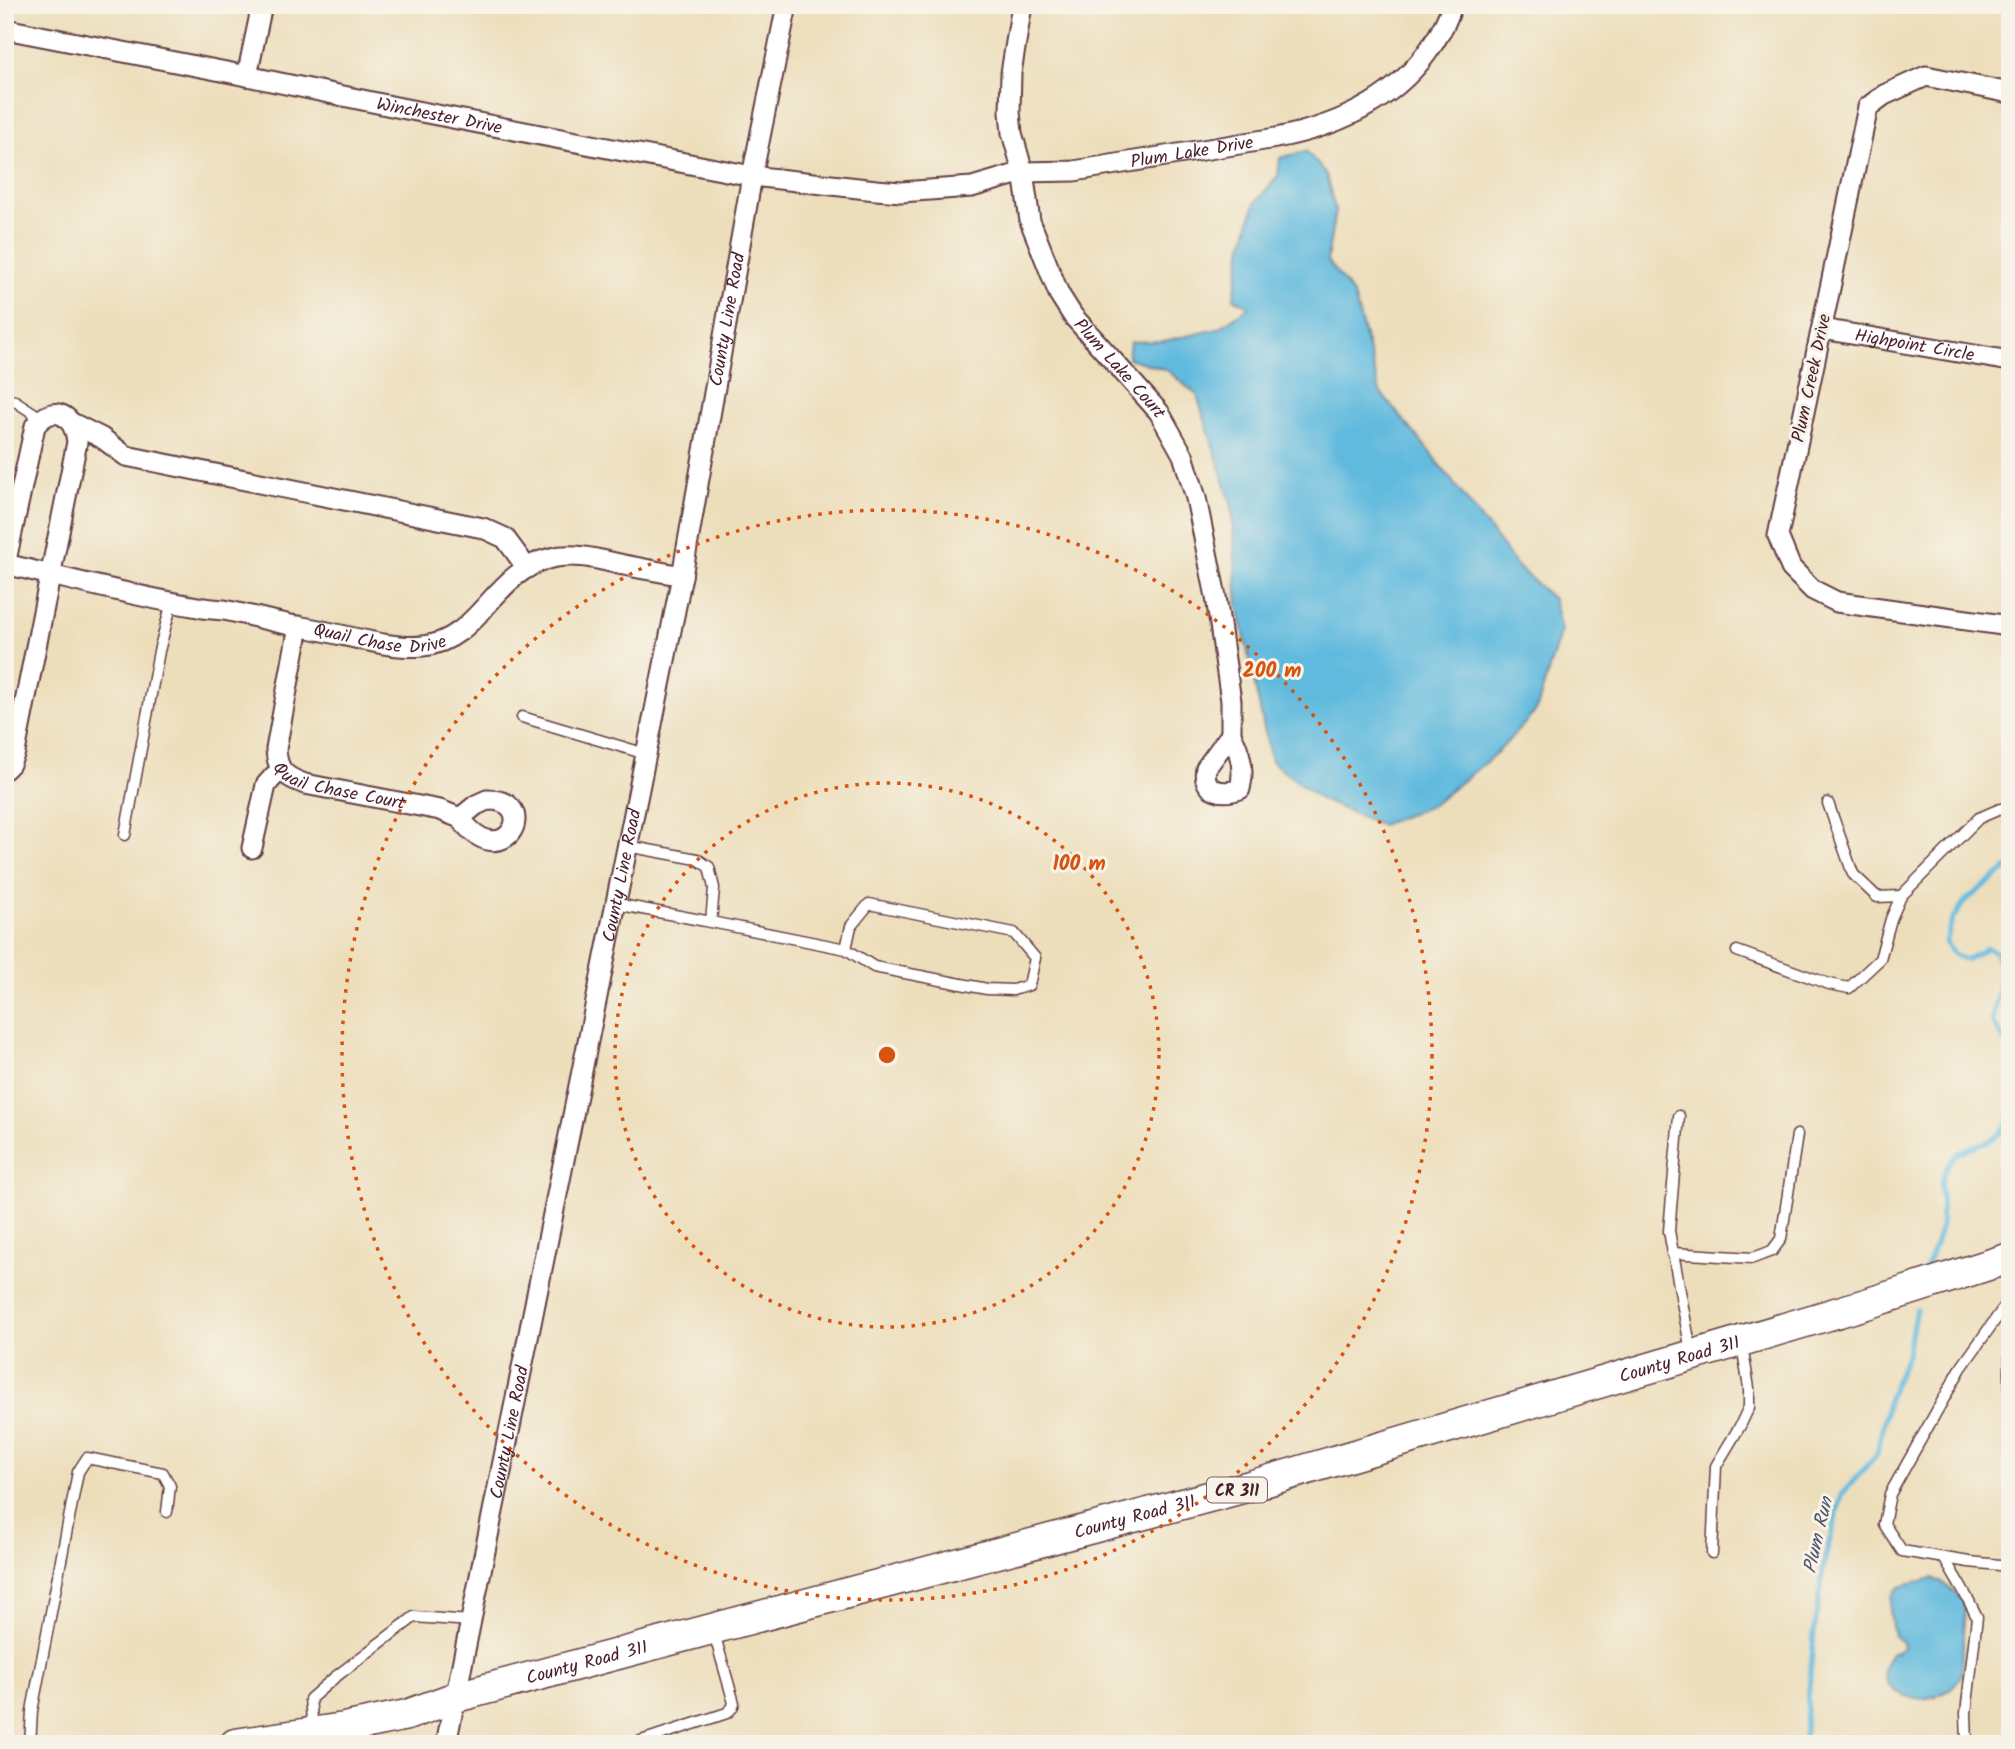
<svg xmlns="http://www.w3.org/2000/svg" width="2015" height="1749" font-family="Kalam,sans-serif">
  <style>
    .water { fill: #60bade; stroke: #556c84; stroke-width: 2 }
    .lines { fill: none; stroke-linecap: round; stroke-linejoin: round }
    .stream { stroke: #60bade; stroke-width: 5 }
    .lane-casing { stroke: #623c41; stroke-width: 13 }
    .street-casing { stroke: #623c41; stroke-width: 23 }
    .primary-casing { stroke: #623c41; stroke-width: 33 }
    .lane { stroke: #fff; stroke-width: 10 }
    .street { stroke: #fff; stroke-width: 19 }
    .primary { stroke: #fff; stroke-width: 30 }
    .ring { fill: none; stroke: #d8530f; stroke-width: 3.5; stroke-dasharray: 3.5 7 }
    .labels { text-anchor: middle; stroke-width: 6; stroke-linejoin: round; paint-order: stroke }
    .shield { fill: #f7f3e8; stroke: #7e5f64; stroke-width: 2 }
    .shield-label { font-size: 16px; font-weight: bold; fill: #4a1f2b }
    .street-label { font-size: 18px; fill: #4a1f2b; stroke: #f7f3e8 }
    .water-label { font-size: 19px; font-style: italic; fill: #52556a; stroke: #f7f3e8 }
    .centre { fill: #d8530f; stroke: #f7f3e8; stroke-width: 3.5 }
    .ring-label { font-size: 21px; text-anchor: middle; font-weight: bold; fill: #d8530f; stroke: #f7f3e8; stroke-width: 6; stroke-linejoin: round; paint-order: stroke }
  </style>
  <rect width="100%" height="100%" fill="#f7f3e8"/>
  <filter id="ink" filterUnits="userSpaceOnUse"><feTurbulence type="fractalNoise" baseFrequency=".0143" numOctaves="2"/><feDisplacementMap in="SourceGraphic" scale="14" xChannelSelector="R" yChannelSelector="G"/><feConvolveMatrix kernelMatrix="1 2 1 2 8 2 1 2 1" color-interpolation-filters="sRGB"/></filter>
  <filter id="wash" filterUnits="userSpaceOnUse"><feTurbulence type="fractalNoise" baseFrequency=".00686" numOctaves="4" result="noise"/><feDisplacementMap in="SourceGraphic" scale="28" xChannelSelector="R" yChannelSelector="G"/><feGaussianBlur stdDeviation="1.57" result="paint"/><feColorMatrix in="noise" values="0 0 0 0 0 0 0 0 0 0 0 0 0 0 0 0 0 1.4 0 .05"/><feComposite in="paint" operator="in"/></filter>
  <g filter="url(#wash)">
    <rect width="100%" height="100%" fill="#eddebb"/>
    <!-- water -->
    <g class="water">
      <polygon points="1306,151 1326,174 1335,210 1327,260 1354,296 1380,392 1425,446 1518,567 1553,599 1561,630 1536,711 1497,753 1432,805 1381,825 1321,800 1271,761 1238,606 1232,506 1197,395 1167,370 1128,358 1130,342 1164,341 1218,329 1249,307 1234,298 1243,245 1255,203 1278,176 1280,158"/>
      <path d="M 1933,1578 C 1944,1584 1960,1594 1964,1607 C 1966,1614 1963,1627 1963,1634 C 1963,1644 1964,1669 1960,1677 C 1937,1717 1862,1696 1891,1653 L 1899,1651 L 1903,1647 L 1902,1642 L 1894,1636 C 1891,1621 1885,1597 1900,1587 C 1908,1582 1924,1581 1933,1578 Z"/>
    </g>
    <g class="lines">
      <!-- stream -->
      <g class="stream">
        <path d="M 2010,866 L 1965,901 L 1952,920 L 1946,943 L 1954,955 L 1966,960 L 1986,948 L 1996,952 C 2005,974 1996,999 1992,1021 L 2010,1049"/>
        <path d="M 1927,1266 C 1931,1253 1939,1238 1941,1225 C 1945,1197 1933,1182 1954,1157 C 1966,1143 2001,1147 2010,1118"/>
        <polyline points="1804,1744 1814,1634 1825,1558 1842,1494 1877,1454 1889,1397 1907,1355 1916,1309"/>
      </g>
    </g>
  </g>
  <g filter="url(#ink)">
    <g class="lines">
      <!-- lane casing -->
      <g class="lane-casing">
        <g id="lane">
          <polyline points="5,399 15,401 41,418"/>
          <polyline points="522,717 646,754"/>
          <polyline points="1828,803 1853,874 1877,897 1901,896"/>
          <polyline points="125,835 159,651 172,602"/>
          <polyline points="616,904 711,922 714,888 709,867 697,859 627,846"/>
          <polyline points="711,922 846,949 851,926 869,904 1014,933 1035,958 1029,985 1013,990 987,989 874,967 846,949"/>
          <polyline points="1737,951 1829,984 1849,988 1880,959 1891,919 1901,896 1979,818 2000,809 2010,809"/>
          <polyline points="1679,1116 1669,1231 1691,1351"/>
          <polyline points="1672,1253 1753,1258 1772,1251 1781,1239 1797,1135"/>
          <polyline points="2010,1299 1961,1368 1890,1494 1884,1524 1902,1551 1969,1562 2010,1566"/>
          <polyline points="1712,1553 1716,1466 1740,1426 1749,1407 1749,1388 1742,1345"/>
          <polyline points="1944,1558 1969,1601 1977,1617 1966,1713 1967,1744"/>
          <polyline points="2010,1566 2010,1345"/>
          <polyline points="313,1729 310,1699 334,1678 414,1617 471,1621"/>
          <polyline points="30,1744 32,1711 78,1472 87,1458 163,1473 170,1486 167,1512"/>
          <polyline points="632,1744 727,1713 732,1708 734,1703 714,1633"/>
        </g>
      </g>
      <!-- street casing -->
      <g class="street-casing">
        <g id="street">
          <path id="s1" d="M 1022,5 L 1011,73 L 1010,112 L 1012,133 L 1023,172 L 1030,221 L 1059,294 L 1073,316 L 1159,412 L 1183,455 L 1196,498 L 1216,597 L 1231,701 L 1231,734"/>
          <path id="s2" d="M 5,29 L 247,76 L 401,108 L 752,176 L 876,190 L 901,192 L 972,187 L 1023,172 L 1074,171 L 1276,138 C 1339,126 1397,100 1433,44 C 1441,32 1448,19 1452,5"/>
          <polyline points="247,76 262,5"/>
          <polyline points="2010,93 1926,76 1884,95 1868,107 1778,536 1791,568 1813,590 1837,602 2010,626"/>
          <path id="s3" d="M 1822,329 L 2010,361"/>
          <polyline points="74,424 102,438 126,456 483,528 505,538 527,568"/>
          <path id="s4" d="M 5,564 C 69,579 133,596 198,607 C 206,609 215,609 224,610 C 250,615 276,623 302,627 C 338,632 387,650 423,646 C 479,641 494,571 551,558 C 575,552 601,560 624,565 C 643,569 663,572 682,576"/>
          <path d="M 5,565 L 35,426 C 54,402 75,416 77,442 L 15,752 L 10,764 L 5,769"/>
          <path id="s5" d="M 299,626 L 276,749 C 277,771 285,777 305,784 L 440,810 L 460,818"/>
          <path d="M 1231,734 C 1241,752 1245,769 1240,789 C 1223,795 1201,792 1206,768 Z"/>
          <path d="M 487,800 C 543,798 505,879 460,818 L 476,805 Z"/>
          <polyline points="252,848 266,785 274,776 282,771"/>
          <path id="s6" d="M 446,1744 L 682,576 L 752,176 L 787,5"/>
        </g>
      </g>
      <!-- primary casing -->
      <g class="primary-casing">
        <g id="primary">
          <path id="s7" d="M 235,1744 L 344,1728 L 407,1715 L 456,1697 L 1250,1486 L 1866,1304 L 2010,1258"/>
        </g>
      </g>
      <!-- lane -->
      <use href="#lane" class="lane"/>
      <!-- street -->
      <use href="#street" class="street"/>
      <!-- primary -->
      <use href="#primary" class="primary"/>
    </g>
  </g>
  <!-- distance rings -->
  <g class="ring">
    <circle cx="887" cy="1055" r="272"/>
    <circle cx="887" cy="1055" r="545"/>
  </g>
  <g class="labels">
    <!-- shield labels -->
    <rect class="shield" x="1207" y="1477.5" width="60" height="25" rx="5"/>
    <g class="shield-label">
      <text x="1237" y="1496">CR 311</text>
    </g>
    <!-- street labels -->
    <g class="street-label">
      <text dy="6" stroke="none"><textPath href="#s2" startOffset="443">Winchester Drive</textPath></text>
      <text dy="6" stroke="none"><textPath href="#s2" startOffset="1206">Plum Lake Drive</textPath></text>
      <text dy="6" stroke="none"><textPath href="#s6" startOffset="1452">County Line Road</textPath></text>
      <text dy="6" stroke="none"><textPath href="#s3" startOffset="94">Highpoint Circle</textPath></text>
      <text dy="6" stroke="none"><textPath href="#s1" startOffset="394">Plum Lake Court</textPath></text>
      <text transform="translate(1811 378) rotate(-78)" y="6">Plum Creek Drive</text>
      <text dy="6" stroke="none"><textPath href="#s4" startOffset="383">Quail Chase Drive</textPath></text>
      <text dy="6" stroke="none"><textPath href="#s5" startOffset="208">Quail Chase Court</textPath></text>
      <text dy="6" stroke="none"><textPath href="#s6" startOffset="886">County Line Road</textPath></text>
      <text dy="6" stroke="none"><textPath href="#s7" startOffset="1496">County Road 311</textPath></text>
      <text dy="6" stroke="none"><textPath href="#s6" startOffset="318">County Line Road</textPath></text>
      <text dy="6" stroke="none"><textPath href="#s7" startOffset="929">County Road 311</textPath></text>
      <text dy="6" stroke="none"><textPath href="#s7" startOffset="362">County Road 311</textPath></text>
    </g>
    <!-- water labels -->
    <g class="water-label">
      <text transform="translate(1817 1535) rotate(-77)" y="7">Plum Run</text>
    </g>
  </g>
  <circle cx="887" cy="1055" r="10" class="centre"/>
  <g class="ring-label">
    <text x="1272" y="677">200 m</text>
    <text x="1079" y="870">100 m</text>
  </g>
  <!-- margin -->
  <rect width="2015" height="1749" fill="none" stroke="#f7f3e8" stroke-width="28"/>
</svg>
